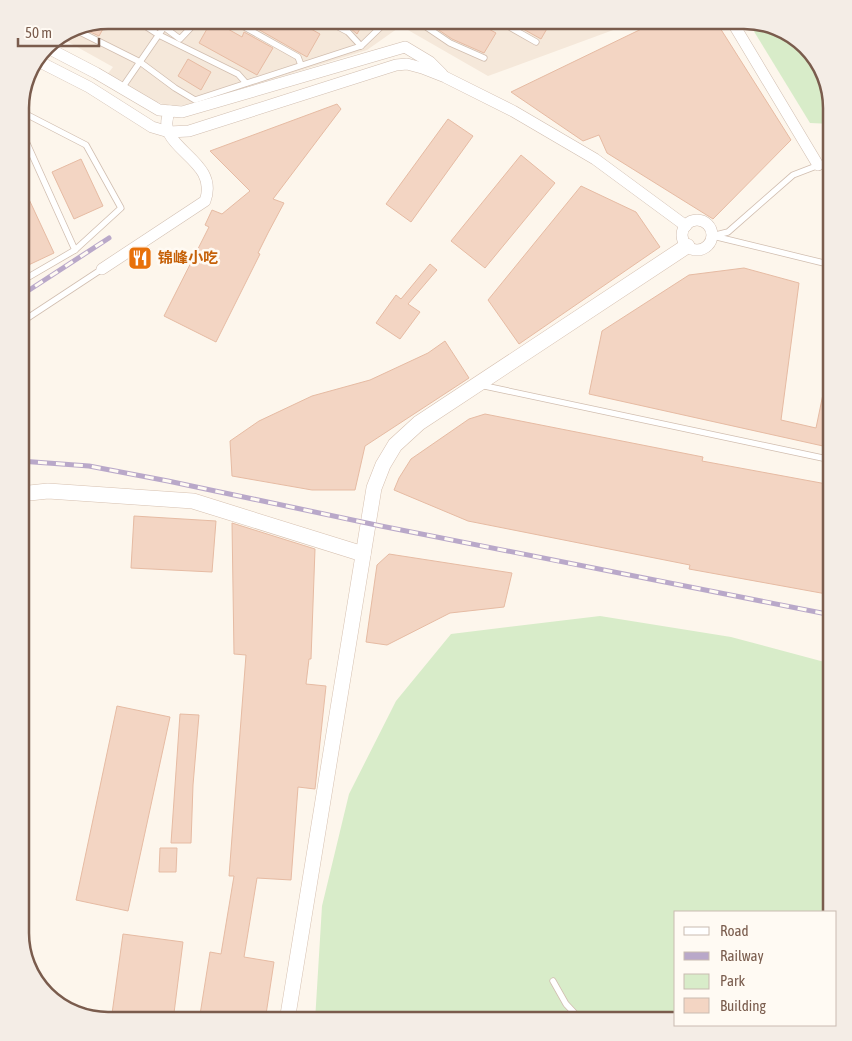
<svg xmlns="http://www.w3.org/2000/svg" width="852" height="1041" font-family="'Asap Condensed','Noto Sans SC',sans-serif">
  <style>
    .residential { fill: #f5e8da }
    .green { fill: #d8ecc9 }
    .building { fill: #f3d5c3; stroke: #e6bba3 }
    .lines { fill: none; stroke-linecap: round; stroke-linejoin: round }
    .lane-casing { stroke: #d1beb0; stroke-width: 7 }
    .street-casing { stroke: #d1beb0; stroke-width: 12 }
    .secondary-casing { stroke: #d6c0b0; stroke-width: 16 }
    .lane { stroke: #fff; stroke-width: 5.5 }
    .street { stroke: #fff; stroke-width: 11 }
    .secondary { stroke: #fff; stroke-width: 15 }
    .rail-casing { stroke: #b9a8c9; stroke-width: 5 }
    .rail { stroke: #fffaf3; stroke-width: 3; stroke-dasharray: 9; stroke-linecap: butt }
    .labels { text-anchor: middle; stroke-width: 5; stroke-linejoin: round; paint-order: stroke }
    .food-label { font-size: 15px; font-weight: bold; fill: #c56008; stroke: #fffaf3; text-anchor: start }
    .rim { fill: none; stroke: #7a5c4d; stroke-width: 2.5 }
  </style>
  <rect width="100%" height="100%" fill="#fdf6ec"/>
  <!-- residential -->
  <polygon class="residential" points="108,20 621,20 616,29 488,76 401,26 367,50 273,79 187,105 173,106 171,108 158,102 155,106 106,76 113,67 61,38"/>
  <!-- green -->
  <g class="green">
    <polygon points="747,20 788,32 817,59 832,108 832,124 810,123"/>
    <polygon points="600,616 731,637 832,664 832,912 676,912 676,1021 315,1021 322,906 349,794 396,701 451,634"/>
  </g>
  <!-- building -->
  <g class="building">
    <polygon points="108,20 99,36 84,29 101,23"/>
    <polygon points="212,20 242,37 244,32 273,48 257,75 199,43"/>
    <polygon points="251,20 295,20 320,34 307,57 249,24"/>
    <polygon points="335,20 365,20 357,34 350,28"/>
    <polygon points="424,20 473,20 496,33 484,53 452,39"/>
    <polygon points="507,20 552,20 541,39"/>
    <polygon points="660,20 715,20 791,140 713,219 607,153 599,135 583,141 511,92"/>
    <polygon points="188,59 211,72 201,90 178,76"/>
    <polygon points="337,104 341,109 273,199 284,203 268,233 258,253 260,254 216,342 164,316 209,227 205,225 212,210 222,214 250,191 210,151"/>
    <polygon points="448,119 473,136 411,222 386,204"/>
    <polygon points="521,155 555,183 485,268 451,241"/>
    <polygon points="81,159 103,206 74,219 52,172"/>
    <polygon points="20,180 54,253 20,269"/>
    <polygon points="581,186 636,212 660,247 519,344 488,300"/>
    <polygon points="430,264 437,270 408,304 420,312 400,339 376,323 396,295 401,299"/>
    <polygon points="744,268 799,283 781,420 816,428 828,370 832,370 832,448 589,394 602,331 689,275"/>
    <polygon points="445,341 469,378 365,446 355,490 312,490 232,476 230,441 259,421 312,396 370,380 428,353"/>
    <polygon points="485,414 703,457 702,461 832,485 832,595 689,569 690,565 468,521 394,490 399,478 411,459 469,419"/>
    <polygon points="134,516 216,521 212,572 131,568"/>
    <polygon points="232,523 315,549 311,659 309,659 306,684 326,686 315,789 298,787 291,880 257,878 244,957 274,962 265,1021 199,1021 210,952 221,954 234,876 229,876 246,655 234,654"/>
    <polygon points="389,554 512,573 504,607 450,613 387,645 366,642 377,565"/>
    <polygon points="117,706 170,717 128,911 76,900"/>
    <polygon points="180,714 199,715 193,785 191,843 171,843"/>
    <polygon points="160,848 177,848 176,872 159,872"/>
    <polygon points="123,934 183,942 173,1021 111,1021"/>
  </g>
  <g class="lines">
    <!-- lane casing -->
    <g class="lane-casing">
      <g id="lane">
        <polyline points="136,20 159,35 238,74 246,83"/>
        <polyline points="232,20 298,57 301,65"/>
        <polyline points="325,20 348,32 361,46"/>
        <polyline points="416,20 450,43 484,58"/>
        <polyline points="497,20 536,42"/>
        <polyline points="583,20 587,22"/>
        <polyline points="164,27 180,39 198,20"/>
        <polyline points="78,31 140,62 175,88 195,100 361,46 388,20"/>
        <polyline points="122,88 164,27 156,20"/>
        <polyline points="20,111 86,145 121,208 75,250"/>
        <polyline points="712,236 728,232 793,175 832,160"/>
        <polyline points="713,236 832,265"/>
        <polyline points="20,282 75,250 20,128"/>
        <polyline points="20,323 102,269"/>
        <polyline points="480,385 832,460"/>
        <polyline points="553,981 566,1004 582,1021"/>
      </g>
    </g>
    <!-- street casing -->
    <g class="street-casing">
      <g id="street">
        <polyline points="731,20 818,165"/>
        <polyline points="46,47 96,73 159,110 182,112 405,47 430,62 442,74"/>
        <polyline points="36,60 89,87 152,127 169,132 189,131 396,65 407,64 422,68 445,77 513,111 595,159 686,226"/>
        <circle cx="697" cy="235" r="15"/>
        <path d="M 102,269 L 205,201 C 221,158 151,148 170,111"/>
      </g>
    </g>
    <!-- secondary casing -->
    <g class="secondary-casing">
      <g id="secondary">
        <polyline points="20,494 48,491 193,501 363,554"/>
        <polyline points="287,1021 374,488 383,465 395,445 419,423 687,246"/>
      </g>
    </g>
    <!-- lane -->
    <use href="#lane" class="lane"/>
    <!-- street -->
    <use href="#street" class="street"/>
    <!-- secondary -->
    <use href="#secondary" class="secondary"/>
    <!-- rail casing -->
    <g class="rail-casing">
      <g id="rail">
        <polyline points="20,296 109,238"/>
        <polyline points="20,461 89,466 168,481 381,526 832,615"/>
      </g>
    </g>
    <!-- rail -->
    <use href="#rail" class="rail"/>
  </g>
  <!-- icons -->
  <defs>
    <g id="restaurant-square" transform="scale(1.25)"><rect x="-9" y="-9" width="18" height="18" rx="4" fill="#e8710a" stroke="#fffaf3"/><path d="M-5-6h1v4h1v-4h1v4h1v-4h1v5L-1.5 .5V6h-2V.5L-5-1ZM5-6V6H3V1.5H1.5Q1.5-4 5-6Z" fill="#fff"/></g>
  </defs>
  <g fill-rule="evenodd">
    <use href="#restaurant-square" x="140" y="258"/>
  </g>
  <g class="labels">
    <!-- food labels -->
    <g class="food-label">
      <text x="158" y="263">锦峰小吃</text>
    </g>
  </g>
  <!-- crop -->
  <path d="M0 0H852V1041H0ZM108 29H744A79 79 0 0 1 823 108V933A79 79 0 0 1 744 1012H108A79 79 0 0 1 29 933V108A79 79 0 0 1 108 29Z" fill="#f4ede6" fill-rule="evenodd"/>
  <path class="rim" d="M108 29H744A79 79 0 0 1 823 108V933A79 79 0 0 1 744 1012H108A79 79 0 0 1 29 933V108A79 79 0 0 1 108 29Z"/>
  <!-- legend -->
  <rect x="674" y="911" width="162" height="115" fill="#fffaf3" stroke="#cabbb1"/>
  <rect x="684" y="927" width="25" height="8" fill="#ffffff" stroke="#cabbb1"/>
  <text x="720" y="936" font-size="15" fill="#7a5c4d">Road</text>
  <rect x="684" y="952" width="25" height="8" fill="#b9a8c9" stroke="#cabbb1"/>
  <text x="720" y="961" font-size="15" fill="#7a5c4d">Railway</text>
  <rect x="684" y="974" width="25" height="15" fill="#d8ecc9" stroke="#cabbb1"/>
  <text x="720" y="986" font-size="15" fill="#7a5c4d">Park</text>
  <rect x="684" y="998" width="25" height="15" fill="#f3d5c3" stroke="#cabbb1"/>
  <text x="720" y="1011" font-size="15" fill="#7a5c4d">Building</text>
  <!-- scale -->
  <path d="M18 38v8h81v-8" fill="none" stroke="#7a5c4d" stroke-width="2.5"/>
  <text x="25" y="38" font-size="15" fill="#7a5c4d" stroke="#fffaf3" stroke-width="4" paint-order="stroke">50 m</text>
</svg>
